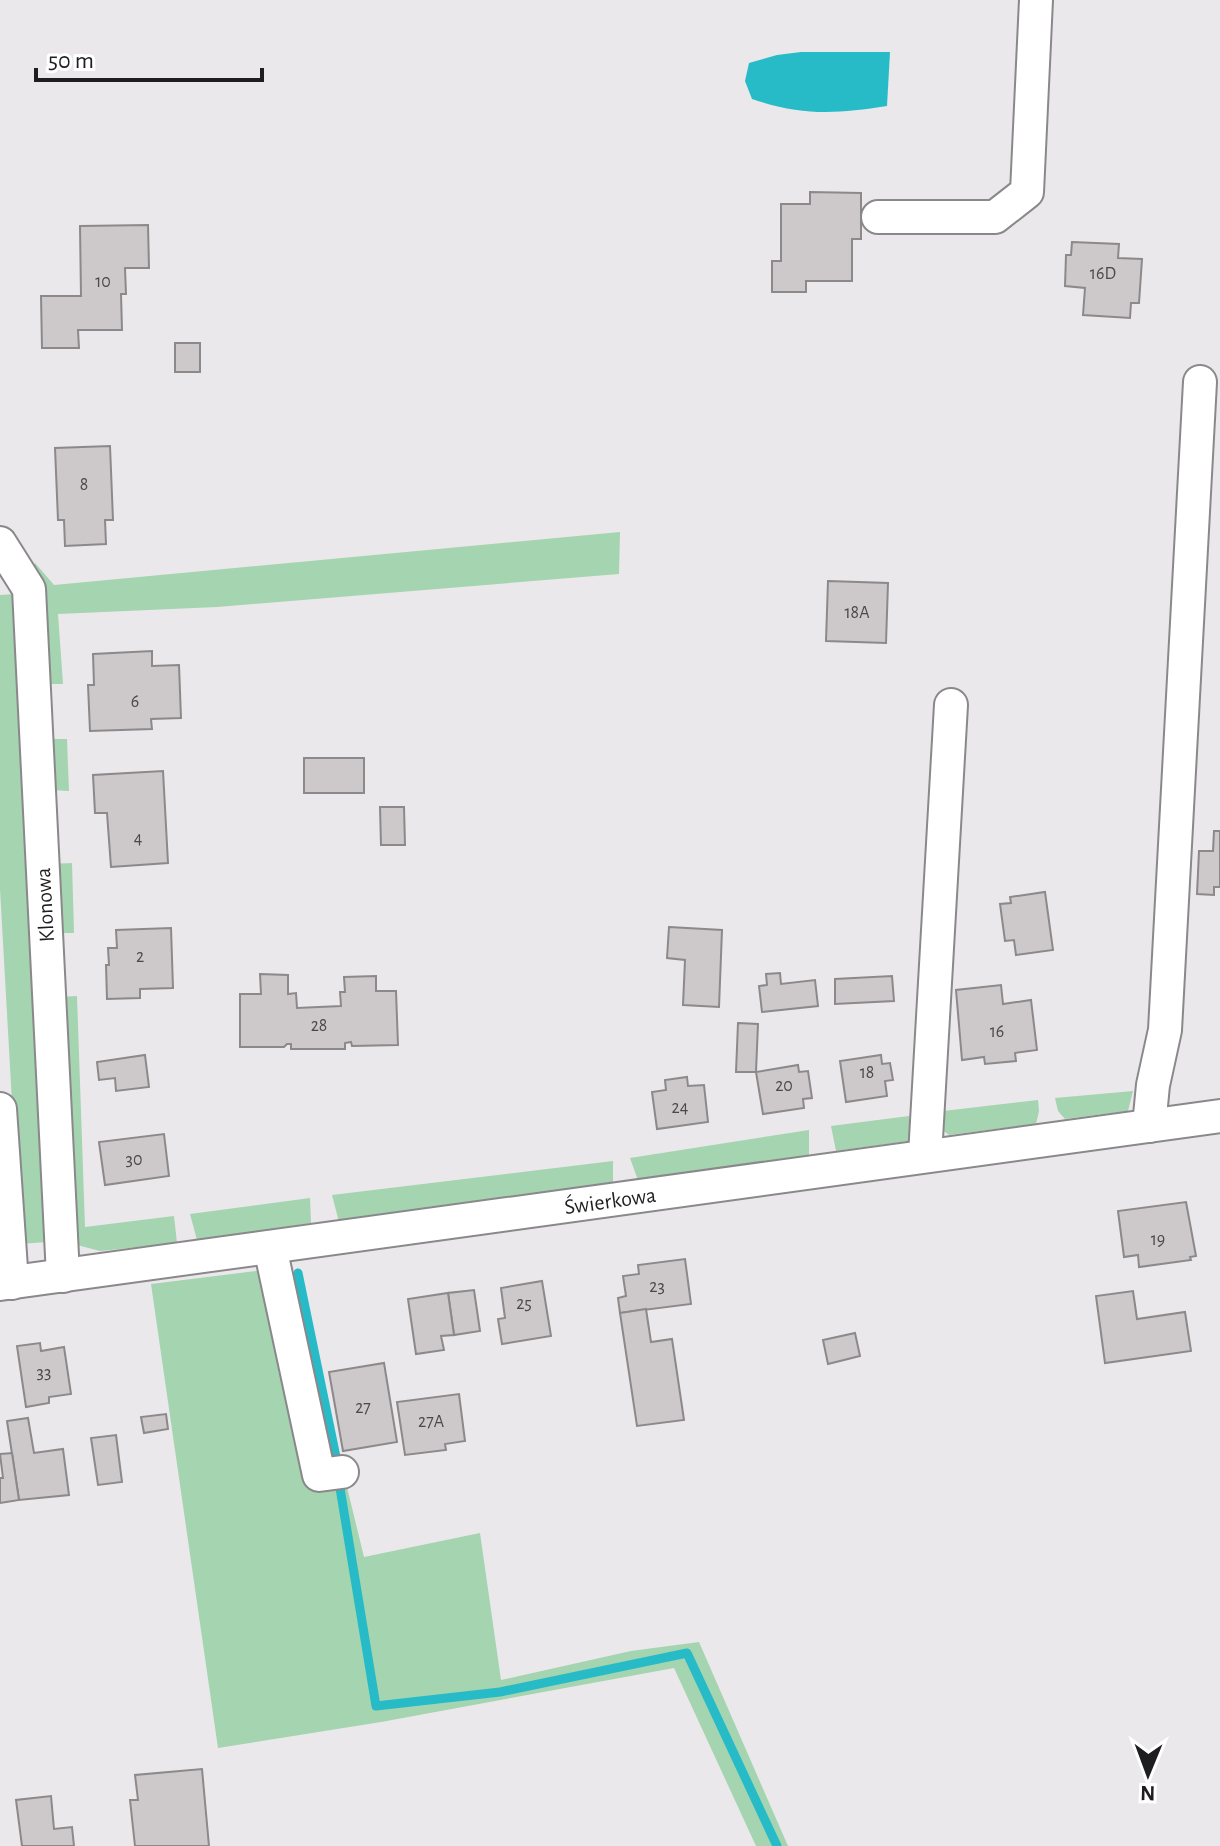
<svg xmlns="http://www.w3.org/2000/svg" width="1220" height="1846" font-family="'Alegreya Sans',sans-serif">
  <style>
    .green { fill: #a4d4b0 }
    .water { fill: #27bbc7 }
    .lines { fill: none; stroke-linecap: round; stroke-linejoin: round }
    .stream { stroke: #27bbc7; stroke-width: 9 }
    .building { fill: #cdc8ca; stroke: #8d898a; stroke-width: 2 }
    .minor-casing { stroke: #8a888b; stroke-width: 36 }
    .minor { stroke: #fff; stroke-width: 32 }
    .labels { text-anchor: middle; stroke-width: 8; stroke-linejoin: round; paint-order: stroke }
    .number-label { font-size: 18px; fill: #4a484a }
    .street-label { font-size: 22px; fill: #1e1d1f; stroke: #fff }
  </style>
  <rect width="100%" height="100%" fill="#eae8eb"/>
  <!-- green -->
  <g class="green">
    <polygon points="620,532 619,574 217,607 58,614 63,684 46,684 31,576 35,563 54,585"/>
    <polygon points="15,594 47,1242 20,1244 0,889 0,595"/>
    <polygon points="48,739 67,739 69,791 51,790"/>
    <polygon points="72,863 74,933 55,933 51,864"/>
    <polygon points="77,996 85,1227 174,1216 177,1243 100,1251 77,1245 60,997"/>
    <polygon points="1133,1091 1128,1111 1065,1119 1058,1111 1055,1098"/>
    <polygon points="1038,1100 1039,1111 1036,1124 949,1135 940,1128 935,1112"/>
    <polygon points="909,1116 909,1141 836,1151 831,1126"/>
    <polygon points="809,1130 809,1155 639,1183 630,1158"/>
    <polygon points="613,1161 613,1184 339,1222 332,1195"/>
    <polygon points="310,1198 311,1223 197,1240 190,1214"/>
    <polygon points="265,1270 312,1486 345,1479 364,1557 480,1533 501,1680 631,1651 699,1642 788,1846 756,1846 674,1668 381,1722 218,1748 151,1284"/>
  </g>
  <!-- water -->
  <path class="water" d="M 801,52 L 890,52 L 887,106 C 836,114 802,116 752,99 L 745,81 L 749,63 L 777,55 Z"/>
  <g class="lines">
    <!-- stream -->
    <g class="stream">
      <polyline points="298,1273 336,1457"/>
      <polyline points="339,1482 376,1706 500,1692 687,1653 777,1846"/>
    </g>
  </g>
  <!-- building -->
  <g class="building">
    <polygon points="810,192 861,193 861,239 852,239 852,281 806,281 806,292 772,292 772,261 781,261 781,204 810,204"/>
    <polygon points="148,225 149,268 125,268 126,294 121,294 122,330 78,330 79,348 42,348 41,296 81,296 80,226"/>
    <polygon points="1072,242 1119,244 1118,258 1142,259 1139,303 1131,303 1130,318 1083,315 1085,288 1065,286 1066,255 1071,255"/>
    <rect x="175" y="343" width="25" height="29"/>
    <polygon points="110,446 113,520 105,520 106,544 65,546 64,520 58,520 55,448"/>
    <polygon points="828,581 888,583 886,643 826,641"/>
    <polygon points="152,651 152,666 179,665 181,718 151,719 152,729 90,731 88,685 94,685 93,654"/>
    <rect x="304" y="758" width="60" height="35"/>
    <polygon points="163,771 168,863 111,867 107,813 95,813 93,775"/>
    <polygon points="380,807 404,807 405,845 381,845"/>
    <polygon points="1214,831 1220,831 1220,887 1214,887 1214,895 1197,894 1199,851 1213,851"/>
    <polygon points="1045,892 1053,950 1016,955 1014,940 1005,941 1000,904 1011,903 1010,897"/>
    <polygon points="669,927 722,930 719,1007 683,1005 685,960 667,958"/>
    <polygon points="171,928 173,988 140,989 140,998 107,999 106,965 109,965 108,948 117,948 116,930"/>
    <polygon points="780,973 781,984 815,980 818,1006 762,1012 759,986 767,985 766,974"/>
    <polygon points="260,974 288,975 288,994 296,993 297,1008 341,1006 340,992 345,992 344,977 376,976 376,991 396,991 398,1045 352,1046 351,1042 345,1043 345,1049 291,1049 291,1044 287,1044 284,1047 240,1047 240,994 261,994"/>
    <polygon points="892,976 894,1001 835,1004 835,979"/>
    <polygon points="1001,985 1003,1004 1031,1000 1037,1050 1015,1053 1016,1061 985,1064 984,1057 962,1060 956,990"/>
    <polygon points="738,1023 758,1024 756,1072 736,1072"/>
    <polygon points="145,1055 149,1087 116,1091 115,1078 99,1080 97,1062"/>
    <polygon points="881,1055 882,1064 890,1063 893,1080 885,1081 887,1096 846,1102 840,1061"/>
    <polygon points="798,1065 799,1072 808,1071 812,1098 803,1099 804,1108 763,1114 756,1072"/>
    <polygon points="687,1077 688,1086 704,1085 708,1122 657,1129 652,1092 666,1090 665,1080"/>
    <polygon points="164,1134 169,1176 105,1185 99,1142"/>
    <polygon points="1186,1202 1196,1256 1190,1257 1191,1260 1139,1267 1138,1255 1124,1257 1118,1211"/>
    <polygon points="685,1259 691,1304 620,1313 618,1298 626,1296 623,1276 639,1274 638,1265"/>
    <polygon points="542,1281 551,1336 502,1344 498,1319 505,1318 501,1288"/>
    <polygon points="474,1290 480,1331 454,1335 448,1293"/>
    <polygon points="1133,1291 1137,1319 1185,1312 1191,1351 1105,1363 1096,1296"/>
    <polygon points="448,1293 454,1335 441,1336 444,1350 416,1354 408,1299"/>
    <polygon points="646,1309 651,1342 672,1339 684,1420 637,1426 620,1313"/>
    <polygon points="855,1333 860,1356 828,1364 823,1340"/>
    <polygon points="40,1343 41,1351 64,1347 71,1394 49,1397 49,1403 26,1407 17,1346"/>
    <polygon points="384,1363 397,1442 343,1451 329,1372"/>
    <polygon points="459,1394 465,1441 445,1444 446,1450 405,1455 397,1402"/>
    <polygon points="166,1414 168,1429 144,1433 141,1417"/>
    <polygon points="28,1418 34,1453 63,1449 69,1495 19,1500 7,1421"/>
    <polygon points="116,1435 122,1482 98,1485 91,1438"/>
    <polygon points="12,1453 19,1500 0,1503 0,1478 3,1478 0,1454"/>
    <polygon points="202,1769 209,1846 135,1846 130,1800 138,1800 135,1775"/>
    <polygon points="51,1796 54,1829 72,1827 74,1846 22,1846 16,1800"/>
  </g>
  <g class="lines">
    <!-- minor casing -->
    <g class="minor-casing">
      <g id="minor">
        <polyline points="878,217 995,217 1027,192 1036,0"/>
        <polyline points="0,543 29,589 63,1276"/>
        <polyline points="0,1109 12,1283"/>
        <polyline points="1149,1126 1153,1085 1165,1030 1200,382"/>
        <polyline points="925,1156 951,705"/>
        <polyline points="270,1247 319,1475 342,1472"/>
        <polyline points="0,1284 1220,1116"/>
      </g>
    </g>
    <!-- minor -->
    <use href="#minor" class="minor"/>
  </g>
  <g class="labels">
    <!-- number labels -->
    <g class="number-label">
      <text x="1103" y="279">16D</text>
      <text x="103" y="287">10</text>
      <text x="84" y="490">8</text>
      <text x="857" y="618">18A</text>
      <text x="135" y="707">6</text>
      <text x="138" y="844">4</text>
      <text x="140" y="962">2</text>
      <text x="319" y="1031">28</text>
      <text x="997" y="1037">16</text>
      <text x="867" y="1078">18</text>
      <text x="784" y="1091">20</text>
      <text x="680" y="1113">24</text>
      <text x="134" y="1165">30</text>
      <text x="1158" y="1245">19</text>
      <text x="657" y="1292">23</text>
      <text x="524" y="1309">25</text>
      <text x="44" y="1378">33</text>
      <text x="363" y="1413">27</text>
      <text x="431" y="1427">27A</text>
    </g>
    <!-- street labels -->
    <g class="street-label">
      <text transform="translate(44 905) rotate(-93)" y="8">Klonowa</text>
      <text transform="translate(610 1200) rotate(-8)" y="8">Świerkowa</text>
    </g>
  </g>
  <!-- north arrow -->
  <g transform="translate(1148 1774) rotate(181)" stroke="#ffffff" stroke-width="6" paint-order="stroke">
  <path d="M0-6L14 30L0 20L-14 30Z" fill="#1e1d1f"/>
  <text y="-12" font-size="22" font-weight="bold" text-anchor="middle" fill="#1e1d1f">N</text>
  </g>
  <!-- scale -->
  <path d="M36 68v12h226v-12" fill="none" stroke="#1e1d1f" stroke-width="4"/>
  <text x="48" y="68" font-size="24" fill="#1e1d1f" stroke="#ffffff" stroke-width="6" paint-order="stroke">50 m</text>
</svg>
